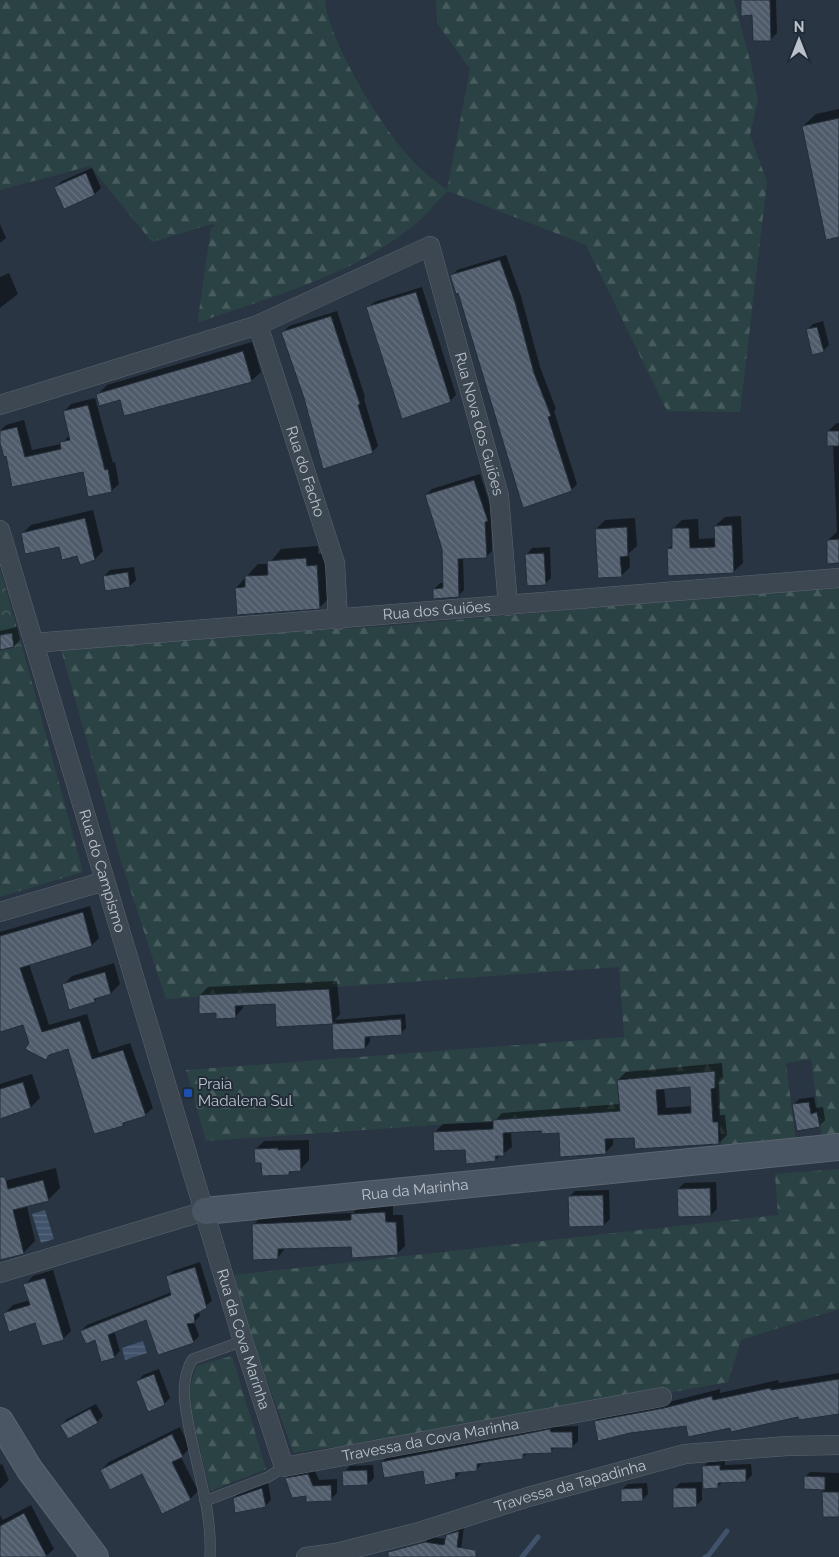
<svg xmlns="http://www.w3.org/2000/svg" width="839" height="1557" font-family="Raleway,sans-serif">
  <style>
    .forest { fill: url(#forest-firs) }
    .park { fill: url(#park-crowns) }
    .water { fill: url(#water-rules) }
    .shadow { fill: #0007; fill-rule: evenodd }
    .lines { fill: none; stroke-linecap: round; stroke-linejoin: round }
    .stream { stroke: #40536b; stroke-width: 5 }
    .building { fill: url(#building-back-hatch); stroke: #242e3a; fill-rule: evenodd }
    .lane-casing { stroke: #5c6570; stroke-width: 11 }
    .street-casing { stroke: #5c6570; stroke-width: 20 }
    .secondary-casing { stroke: #5c6570; stroke-width: 28 }
    .lane { stroke: #3d4752; stroke-width: 10 }
    .street { stroke: #3d4752; stroke-width: 19 }
    .secondary { stroke: #4b5665; stroke-width: 26 }
    .transit-dot { fill: #1a4fb4; stroke: #222c38; stroke-width: 2 }
    .labels { text-anchor: middle; stroke-width: 4; stroke-linejoin: round; paint-order: stroke }
    .street-label { font-size: 15px; fill: #bbc2cc; stroke: #222c38 }
    .poi-label { font-size: 15px; fill: #bbc2cc; stroke: #222c38; text-anchor: start }
  </style>
  <defs>
    <pattern id="forest-firs" width="22" height="20" patternUnits="userSpaceOnUse" patternTransform="scale(1.25)"><rect width="22" height="20" fill="#2b4244"/><path d="M5 1l3.5 6h-7zM16 11l3.5 6h-7z" fill="#485c5e"/></pattern>
    <pattern id="park-crowns" width="20" height="18" patternUnits="userSpaceOnUse" patternTransform="scale(1.25)"><rect width="20" height="18" fill="#2b4244"/><path d="M2 6a3 3 0 1 1 6 0M12 15a3 3 0 1 1 6 0" fill="none" stroke="#485c5e"/></pattern>
    <pattern id="water-rules" width="6" height="5" patternUnits="userSpaceOnUse" patternTransform="scale(1.25)"><rect width="6" height="5" fill="#40536b"/><path d="M0 2.5h6" fill="none" stroke="#5a6a7f"/></pattern>
    <pattern id="building-back-hatch" width="6" height="6" patternUnits="userSpaceOnUse" patternTransform="scale(1.25)"><rect width="6" height="6" fill="#505c6b"/><path d="M-1 5l2 2M0 0l6 6M5-1l2 2" fill="none" stroke="#67727f"/></pattern>
  </defs>
  <rect width="100%" height="100%" fill="#293543"/>
  <!-- forest -->
  <g class="forest">
    <path d="M 0,0 L 325,0 C 328,41 385,134 415,163 C 424,173 437,182 447,190 L 470,69 L 437,23 L 436,0 L 734,0 L 752,68 L 758,100 L 750,135 L 767,182 L 740,412 L 667,411 L 586,245 L 448,191 C 436,202 426,216 413,226 C 351,276 273,296 199,322 L 198,319 L 211,228 L 216,226 L 212,224 L 152,242 L 90,166 L 0,190 Z"/>
    <polygon points="839,586 839,1137 822,1139 811,1059 786,1063 796,1141 722,1148 714,1071 617,1079 620,1112 206,1141 186,1070 624,1037 619,967 166,999 120,858 60,646 388,626"/>
    <polygon points="22,646 83,872 0,897 0,650"/>
    <polygon points="839,1169 839,1309 741,1340 728,1382 423,1438 317,1449 294,1453 250,1335 234,1275 778,1215 775,1174"/>
    <polygon points="232,1356 266,1469 210,1491 188,1397 196,1366"/>
  </g>
  <!-- park -->
  <polygon class="park" points="0,569 22,646 0,650"/>
  <!-- water -->
  <g class="water">
    <polygon points="45,1210 54,1239 41,1243 32,1214"/>
    <polygon points="143,1341 147,1353 125,1360 122,1348"/>
  </g>
  <!-- shadow -->
  <g class="shadow">
    <polygon points="742,0 776,0 777,33 771,39"/>
    <polygon points="839,109 839,236 803,126 816,114"/>
    <polygon points="92,168 101,188 95,194 65,207 56,187 62,181"/>
    <polygon points="0,224 6,238 0,243"/>
    <polygon points="506,255 521,296 540,367 556,409 554,411 577,484 571,490 496,411 494,412 459,292 452,276 457,270"/>
    <polygon points="9,273 18,294 0,308 0,277"/>
    <polygon points="422,287 456,395 450,401 368,308 374,302"/>
    <polygon points="337,311 365,397 364,399 378,446 372,452 305,398 283,332 289,326"/>
    <polygon points="823,321 829,345 823,351 807,330 813,324"/>
    <polygon points="252,342 261,372 251,381 120,399 98,394 107,385"/>
    <polygon points="95,398 113,463 115,462 119,484 111,491 84,470 7,455 0,438 0,431 6,425 24,420 32,450 61,444 70,435 64,412 71,404"/>
    <polygon points="837,423 839,423 839,562 828,540 837,532 833,445 828,431"/>
    <polygon points="480,474 493,514 491,517 492,551 486,557 463,558 464,590 458,596 434,589 440,583 444,583 444,549 426,495 432,489"/>
    <polygon points="93,510 103,551 95,559 22,534 31,525"/>
    <polygon points="741,516 743,563 733,572 668,549 673,544 673,529 682,520 698,519 699,539 716,538 715,526 725,517"/>
    <polygon points="635,518 637,546 629,553 630,567 621,576 596,529 605,520"/>
    <polygon points="318,546 318,554 329,553 332,595 320,607 236,588 258,564 269,564 281,549"/>
    <polygon points="550,547 551,578 545,584 527,554 532,548"/>
    <polygon points="134,567 136,580 130,586 104,576 110,570"/>
    <polygon points="17,627 20,640 14,646 0,649 0,631"/>
    <polygon points="90,906 99,938 92,945 29,964 49,1025 87,1014 99,1053 130,1043 153,1108 145,1115 127,1120 123,1125 69,1048 30,1043 24,1024 0,1031 0,932"/>
    <polygon points="114,963 120,984 111,993 99,996 94,1001 63,985 72,976"/>
    <polygon points="337,981 340,1014 335,1020 405,1014 406,1028 401,1033 370,1035 370,1042 365,1048 333,1025 336,1022 277,1026 276,1003 243,1004 243,1008 235,1017 217,1012 200,995 208,987"/>
    <path d="M 722,1063 L 723,1079 L 719,1083 L 720,1115 L 725,1115 L 727,1135 L 719,1143 L 635,1136 L 613,1138 L 613,1145 L 605,1153 L 560,1132 L 511,1132 L 512,1147 L 495,1160 L 435,1132 L 443,1124 L 494,1122 L 502,1113 L 620,1104 L 618,1080 L 626,1072 ZM 691,1086 L 692,1106 L 666,1108 L 664,1088 Z"/>
    <polygon points="32,1074 40,1098 31,1107 0,1117 0,1084"/>
    <polygon points="814,1097 816,1108 823,1107 825,1120 819,1126 793,1105 799,1099"/>
    <polygon points="309,1140 309,1160 300,1170 292,1170 289,1174 262,1161 255,1150 264,1141"/>
    <polygon points="56,1168 60,1188 48,1200 27,1206 35,1241 23,1253 0,1182"/>
    <polygon points="716,1182 717,1209 711,1215 678,1189 684,1183"/>
    <polygon points="609,1190 610,1219 604,1225 569,1197 575,1191"/>
    <polygon points="393,1205 393,1215 403,1215 405,1246 397,1254 352,1245 285,1248 278,1258 253,1225 261,1217 353,1213 360,1206"/>
    <polygon points="200,1262 212,1301 199,1311 200,1316 194,1322 199,1336 193,1342 147,1318 114,1331 120,1351 114,1357 96,1338 81,1331 87,1325 172,1292 167,1277 173,1271"/>
    <polygon points="53,1270 71,1331 63,1339 36,1322 4,1314 13,1305 30,1300 25,1285 33,1276"/>
    <polygon points="159,1369 170,1398 164,1404 138,1381 143,1375"/>
    <polygon points="839,1373 839,1412 731,1426 596,1421 604,1413 673,1401 720,1389 720,1393 778,1380 779,1383"/>
    <polygon points="96,1404 103,1416 97,1422 69,1438 61,1425 67,1419"/>
    <polygon points="556,1424 556,1427 578,1426 578,1441 572,1447 555,1447 551,1451 528,1452 523,1457 483,1462 477,1469 461,1472 455,1478 382,1462 388,1456"/>
    <polygon points="180,1427 190,1448 181,1457 198,1491 190,1499 142,1473 101,1470 109,1462"/>
    <polygon points="725,1459 725,1465 751,1464 752,1475 746,1481 723,1482 717,1487 704,1466 710,1460"/>
    <polygon points="2,1464 9,1480 0,1489 0,1465"/>
    <polygon points="373,1465 374,1478 368,1484 344,1472 350,1466"/>
    <polygon points="314,1469 319,1480 337,1479 337,1493 331,1499 286,1478 292,1472"/>
    <polygon points="810,1472 839,1473 839,1516 824,1516 823,1488 806,1476"/>
    <polygon points="702,1482 702,1500 696,1506 674,1489 680,1483"/>
    <polygon points="268,1483 271,1500 265,1506 234,1498 240,1492"/>
    <polygon points="647,1483 648,1494 642,1500 622,1489 628,1484"/>
    <polygon points="31,1505 54,1549 45,1557 0,1557 0,1515 3,1520"/>
    <polygon points="464,1526 460,1557 420,1557 422,1545 428,1539 432,1537 446,1539 453,1530"/>
  </g>
  <g class="lines">
    <!-- stream -->
    <g class="stream">
      <polyline points="522,1557 538,1537"/>
      <polyline points="705,1557 708,1556 727,1531"/>
    </g>
  </g>
  <!-- building -->
  <g class="building">
    <polygon points="741,0 770,0 771,41 753,41 752,15 741,16"/>
    <polygon points="839,118 839,237 826,240 802,126"/>
    <polygon points="86,173 95,195 64,209 54,187"/>
    <polygon points="500,260 515,302 534,373 551,416 548,417 572,491 523,508 458,293 456,294 450,275"/>
    <polygon points="416,292 451,402 402,419 366,307"/>
    <polygon points="331,316 360,404 358,405 373,453 323,469 304,398 281,332"/>
    <polygon points="817,327 824,352 812,355 806,329"/>
    <polygon points="243,351 252,382 124,416 120,400 99,406 96,394"/>
    <polygon points="88,405 105,470 108,469 112,492 88,497 83,472 12,487 6,456 4,457 0,443 0,431 17,427 25,457 61,449 60,442 70,440 63,411"/>
    <rect x="827" y="431" width="12" height="15"/>
    <polygon points="474,480 488,521 485,522 487,558 458,559 459,597 433,599 433,589 443,588 442,549 425,495"/>
    <polygon points="85,518 95,560 80,565 77,556 62,560 59,547 25,554 21,533"/>
    <polygon points="732,525 734,573 668,576 667,549 672,548 672,528 689,528 690,548 715,547 714,526"/>
    <polygon points="627,527 628,556 620,557 622,577 598,578 595,529"/>
    <polygon points="839,539 839,563 827,564 827,540"/>
    <polygon points="544,553 546,585 527,586 525,554"/>
    <polygon points="306,558 307,566 317,565 320,609 237,615 235,588 245,587 245,576 268,575 267,561"/>
    <polygon points="128,572 130,587 105,591 103,576"/>
    <polygon points="12,633 14,647 0,650 0,635"/>
    <polygon points="83,912 92,946 20,968 42,1032 80,1021 92,1059 123,1050 146,1116 123,1123 123,1126 94,1134 68,1049 49,1055 46,1060 25,1049 29,1043 23,1025 0,1032 0,936"/>
    <polygon points="105,972 111,994 94,999 95,1002 69,1010 62,984"/>
    <polygon points="329,989 333,1024 276,1027 275,1004 235,1006 236,1018 216,1019 216,1013 199,1014 199,995"/>
    <polygon points="401,1019 402,1035 365,1037 365,1049 333,1050 332,1024"/>
    <path d="M 715,1071 L 715,1088 L 711,1089 L 713,1122 L 718,1122 L 719,1144 L 635,1149 L 634,1138 L 605,1139 L 606,1154 L 560,1157 L 559,1133 L 542,1134 L 541,1131 L 503,1133 L 504,1156 L 495,1156 L 496,1161 L 466,1164 L 465,1150 L 434,1151 L 433,1132 L 493,1129 L 493,1120 L 620,1111 L 617,1080 ZM 690,1087 L 691,1113 L 658,1115 L 656,1090 Z"/>
    <polygon points="23,1082 31,1108 0,1119 0,1089"/>
    <polygon points="809,1102 811,1114 817,1112 820,1127 797,1131 792,1104"/>
    <polygon points="278,1148 278,1150 300,1149 301,1171 289,1172 289,1175 262,1176 261,1163 255,1163 254,1149"/>
    <polygon points="0,1177 5,1177 8,1189 43,1180 49,1201 13,1210 24,1254 0,1260"/>
    <polygon points="710,1188 711,1216 678,1217 677,1189"/>
    <polygon points="603,1195 604,1226 569,1227 568,1196"/>
    <polygon points="385,1212 386,1222 396,1222 398,1255 352,1258 351,1247 278,1249 278,1259 253,1260 252,1224 351,1220 351,1214"/>
    <polygon points="195,1267 207,1308 194,1315 195,1323 187,1324 194,1343 158,1355 146,1320 108,1335 115,1358 101,1362 95,1340 86,1344 80,1331 171,1295 166,1276"/>
    <polygon points="45,1278 64,1340 42,1346 35,1323 9,1332 3,1313 30,1305 23,1284"/>
    <polygon points="154,1374 165,1405 148,1412 136,1381"/>
    <polygon points="839,1379 839,1414 799,1420 798,1417 731,1432 730,1428 688,1437 686,1426 630,1433 598,1441 594,1421 664,1408 712,1396 713,1400 770,1388 771,1390"/>
    <polygon points="90,1409 98,1423 68,1439 60,1425"/>
    <polygon points="550,1429 551,1432 572,1432 573,1448 551,1448 552,1453 523,1454 523,1459 477,1464 477,1471 455,1473 456,1479 425,1485 423,1471 384,1478 381,1462"/>
    <polygon points="172,1434 183,1457 172,1462 191,1500 162,1514 142,1474 110,1490 100,1470"/>
    <polygon points="720,1465 720,1470 746,1469 746,1482 718,1483 718,1488 703,1489 702,1466"/>
    <polygon points="367,1470 368,1485 343,1486 342,1471"/>
    <polygon points="308,1474 313,1486 331,1485 332,1501 306,1502 306,1496 292,1498 285,1478"/>
    <polygon points="804,1476 825,1477 825,1490 804,1489"/>
    <polygon points="262,1488 266,1507 235,1513 233,1498"/>
    <polygon points="642,1488 643,1501 621,1502 621,1489"/>
    <polygon points="673,1488 696,1488 697,1507 673,1508"/>
    <polygon points="822,1492 839,1492 839,1517 823,1517"/>
    <polygon points="24,1513 47,1557 0,1557 0,1526"/>
    <polygon points="459,1531 457,1547 476,1550 476,1557 388,1557 388,1552 425,1542 444,1545 446,1535"/>
  </g>
  <g class="lines">
    <!-- lane casing -->
    <g class="lane-casing">
      <g id="lane">
        <polyline points="205,1501 268,1477 284,1467"/>
        <path d="M 210,1557 C 213,1505 191,1454 185,1403 C 183,1390 185,1369 193,1359 L 243,1341"/>
      </g>
    </g>
    <!-- street casing -->
    <g class="street-casing">
      <g id="street">
        <path id="s1" d="M 258,325 L 335,563 L 338,620"/>
        <path id="s2" d="M 0,405 L 258,325 L 430,246 L 499,496 L 508,606"/>
        <path id="s3" d="M 0,530 L 243,1341 L 284,1467 L 662,1397"/>
        <path id="s4" d="M 34,643 L 839,578"/>
        <polyline points="0,912 105,881"/>
        <polyline points="0,1273 205,1211"/>
        <path id="s5" d="M 306,1557 L 336,1553 L 419,1532 L 528,1497 L 685,1454 L 787,1446 L 839,1445"/>
      </g>
    </g>
    <!-- secondary casing -->
    <g class="secondary-casing">
      <g id="secondary">
        <path id="s6" d="M 205,1211 L 839,1147"/>
        <polyline points="0,1421 30,1470 95,1557"/>
      </g>
    </g>
    <!-- lane -->
    <use href="#lane" class="lane"/>
    <!-- street -->
    <use href="#street" class="street"/>
    <!-- secondary -->
    <use href="#secondary" class="secondary"/>
  </g>
  <!-- markers -->
  <rect class="transit-dot" x="183" y="1088" width="10" height="10" rx="2.5"/>
  <g class="labels">
    <!-- street labels -->
    <g class="street-label">
      <text dy="5" stroke="none"><textPath href="#s2" startOffset="644">Rua Nova dos Guiões</textPath></text>
      <text dy="5" stroke="none"><textPath href="#s1" startOffset="154">Rua do Facho</textPath></text>
      <text dy="5" stroke="none"><textPath href="#s4" startOffset="404">Rua dos Guiões</textPath></text>
      <text dy="5" stroke="none"><textPath href="#s3" startOffset="356">Rua do Campismo</textPath></text>
      <text dy="5" stroke="none"><textPath href="#s6" startOffset="211">Rua da Marinha</textPath></text>
      <text dy="5" stroke="none"><textPath href="#s3" startOffset="845">Rua da Cova Marinha</textPath></text>
      <text dy="5" stroke="none"><textPath href="#s3" startOffset="1128">Travessa da Cova Marinha</textPath></text>
      <text dy="5" stroke="none"><textPath href="#s5" startOffset="274">Travessa da Tapadinha</textPath></text>
    </g>
    <!-- poi labels -->
    <g class="poi-label">
      <text x="198" y="1089">Praia<tspan x="198" dy="17">Madalena Sul</tspan></text>
    </g>
  </g>
  <!-- north arrow -->
  <g transform="translate(799 40)" stroke="#222c38" stroke-width="4" paint-order="stroke">
  <path d="M0-4L9 19L0 12L-9 19Z" fill="#bbc2cc"/>
  <text y="-8" font-size="14" font-weight="bold" text-anchor="middle" fill="#bbc2cc">N</text>
  </g>
</svg>
